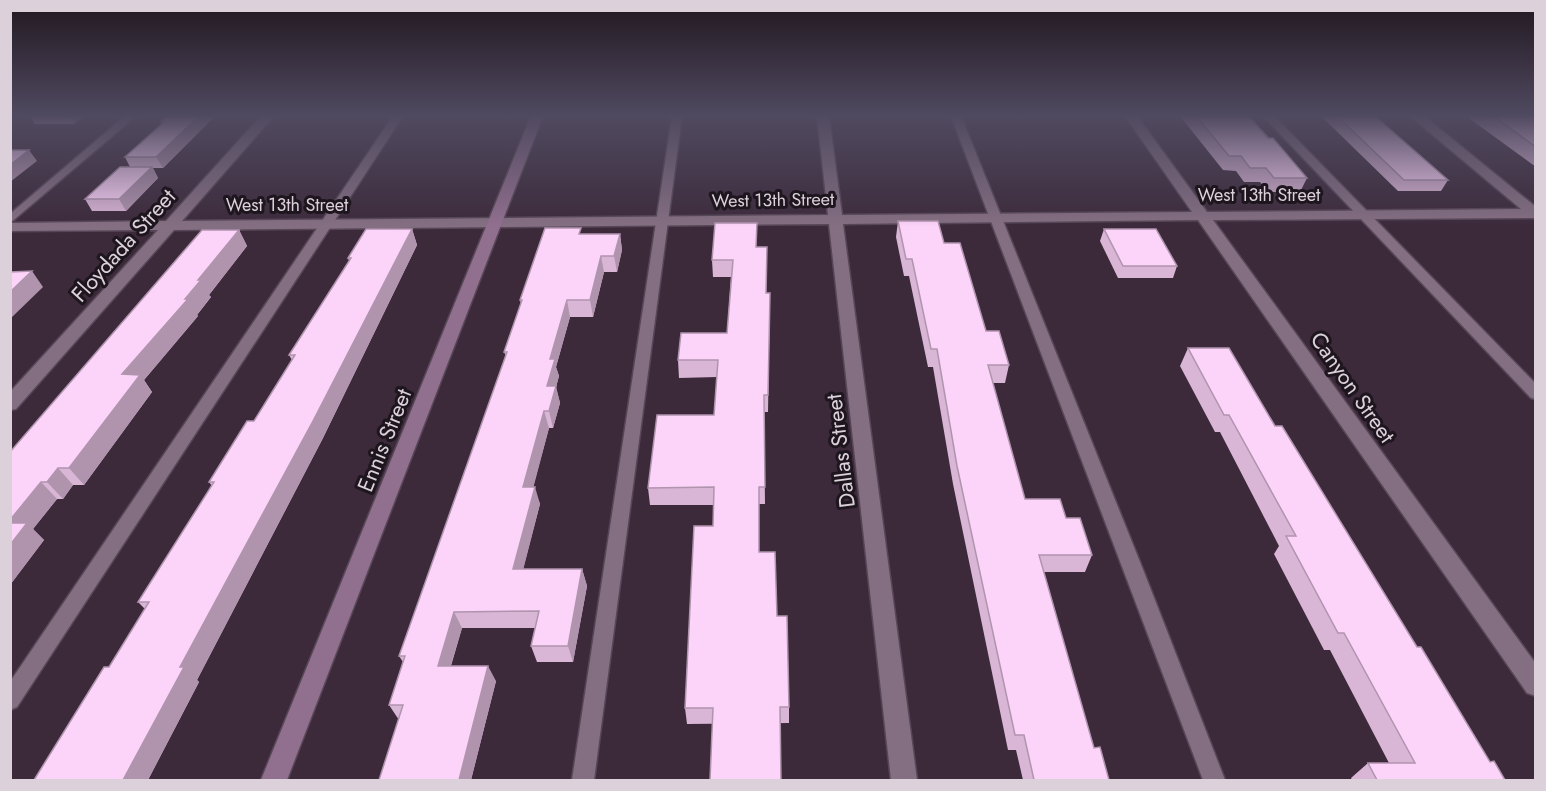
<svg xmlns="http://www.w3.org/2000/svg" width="1546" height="791" font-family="Jost,sans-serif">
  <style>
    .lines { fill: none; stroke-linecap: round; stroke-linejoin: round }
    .lane-casing { stroke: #574756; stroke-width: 3 }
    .street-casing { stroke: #574756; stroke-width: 3 }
    .secondary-casing { stroke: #574756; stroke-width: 3 }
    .lane { fill: #846e82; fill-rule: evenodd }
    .street { fill: #846e82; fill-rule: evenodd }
    .secondary { fill: #916f8f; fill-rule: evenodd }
    .wall { fill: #d9b5d6 }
    .shaded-wall { fill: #b094ae }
    .building { fill: #fcd3f9; stroke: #b094ae; stroke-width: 1.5 }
    .labels { text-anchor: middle; stroke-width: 6; stroke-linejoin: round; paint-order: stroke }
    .far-street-label { font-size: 18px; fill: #dcd0db; stroke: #1e161e }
    .street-label { font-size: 22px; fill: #dcd0db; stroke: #1e161e }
  </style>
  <rect width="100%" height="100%" fill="#3c2a3b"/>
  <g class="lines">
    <!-- lane casing -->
    <g class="lane-casing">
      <g id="lane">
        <polygon points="125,116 136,116 10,223 10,214"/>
        <polygon points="393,116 403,116 17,707 10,710 10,682"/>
        <polygon points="672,116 682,116 594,780 572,780"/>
        <polygon points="951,116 961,116 1144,572 1225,780 1203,780"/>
        <polygon points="1263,116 1274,116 1536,384 1536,399 1531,398"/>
      </g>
    </g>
    <!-- street casing -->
    <g class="street-casing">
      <polygon id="street" points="261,116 274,116 182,221 828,215 817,116 829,116 842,215 1192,212 1125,116 1137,116 1207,212 1521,209 1410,116 1424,116 1536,207 1536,218 1213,220 1536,664 1536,696 1527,693 1198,220 843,224 917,780 891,780 829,224 174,230 16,409 10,410 10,392 158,230 10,231 10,223 166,221"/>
    </g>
    <!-- secondary casing -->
    <g class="secondary-casing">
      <polygon id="secondary" points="531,116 543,116 287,780 261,780"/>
    </g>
    <!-- lane -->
    <use href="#lane" class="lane"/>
    <!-- street -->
    <use href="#street" class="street"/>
    <!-- secondary -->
    <use href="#secondary" class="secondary"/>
  </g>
  <!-- wall -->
  <g class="wall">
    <polygon points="30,116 84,116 74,124 35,124"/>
    <polygon points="167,116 215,116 163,168 153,168 158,178 126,211 92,211 85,199 130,167 125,157 162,124 161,122"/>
    <polygon points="1180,116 1249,116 1307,178 1300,192 1267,192 1260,182 1244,182 1236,171 1223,170"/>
    <polygon points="1321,116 1375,116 1448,180 1441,191 1398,191"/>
    <polygon points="1466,116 1536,116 1536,167"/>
    <polygon points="898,221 944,243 986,331 1009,365 1005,383 993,383 1025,499 1066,518 1092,555 1085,572 1044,572 1094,748 1109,780 1023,780 1016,750 1008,750 953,484 933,367 928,367 909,276 904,276 896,237"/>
    <polygon points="412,229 417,245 323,438 197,680 199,682 148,780 34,780 109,667 145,609 138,602 212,486 209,482 254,421 292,360 289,355 349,261 348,258"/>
    <polygon points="1104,229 1177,266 1173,278 1118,278 1100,241"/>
    <polygon points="239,230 247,246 209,295 211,297 197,315 198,316 144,380 152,392 84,485 73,485 63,499 57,499 33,529 44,540 10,585 10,452"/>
    <polygon points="582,234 620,234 622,250 617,272 604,272 593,317 570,317 556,367 559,376 556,387 560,403 553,428 549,428 533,487 540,504 523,569 582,569 587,586 573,662 537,662 531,646 535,628 462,628 451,666 496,681 471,780 379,780 399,720 389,705 403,662 399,656 506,356 504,352 521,304 520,300"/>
    <polygon points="757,247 766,293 770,293 768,412 764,412 765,504 759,504 759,552 777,616 789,707 789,723 687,724 685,708 713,526 714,505 650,505 648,488 714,415 717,377 679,378 678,360 727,333 731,277 713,277 712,260"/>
    <polygon points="1188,348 1275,426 1490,762 1505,780 1352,780 1351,778 1368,763 1389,763 1330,650 1324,650 1274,554 1279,546 1220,432 1215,432 1180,366"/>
  </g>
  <!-- shaded-wall -->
  <g class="shaded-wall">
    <polygon points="70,116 84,116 74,124"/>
    <polygon points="199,116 215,116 163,168 156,157"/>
    <polygon points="29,150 37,161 10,182 10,165"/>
    <polygon points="152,167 158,178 126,211 119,199"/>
    <polygon points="412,229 417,245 323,438 197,680 199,682 148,780 123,780 180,667"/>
    <polygon points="239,230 247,246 209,295 211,297 197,315 198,316 144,380 152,392 84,485 69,468 122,374 185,299 198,280"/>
    <polygon points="620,234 622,250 617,272 614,256"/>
    <polygon points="601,256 604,272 593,317 590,300"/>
    <polygon points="32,271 43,287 10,319 10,292"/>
    <polygon points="567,300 570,317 556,367 559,376 556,387 560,403 553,428 549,411 547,386 550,359"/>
    <polygon points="544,411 549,428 529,504 523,487"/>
    <polygon points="58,468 73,485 63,499 47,482"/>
    <polygon points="41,482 57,499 33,529 44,540 10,585 10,520"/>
    <polygon points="535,487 540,504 519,586 513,569"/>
    <polygon points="582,569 587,586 573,662 568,646"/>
    <polygon points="454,612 462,628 446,681 438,666"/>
    <polygon points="488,666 496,681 471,780 459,780"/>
  </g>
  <!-- building -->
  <g class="building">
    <polygon points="167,116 199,116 156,157 125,157 164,122 161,122"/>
    <polygon points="1196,116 1249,116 1268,138 1273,138 1307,178 1274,178 1266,168 1250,168 1241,156 1229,156"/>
    <polygon points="1337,116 1375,116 1448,180 1404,180"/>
    <polygon points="1493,116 1536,116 1536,147"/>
    <polygon points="10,150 29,150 10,165"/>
    <polygon points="120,167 152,167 119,199 85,199"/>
    <polygon points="898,221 938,221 944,243 960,243 986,331 999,331 1009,365 988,365 1025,499 1060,499 1066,518 1080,518 1092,555 1039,555 1094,748 1100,747 1109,780 1034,780 1024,735 1015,735 957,466 937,349 931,349 912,259 906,259"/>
    <polygon points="715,223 757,223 756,247 767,247 766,293 770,293 768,395 764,395 765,487 759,487 759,552 775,552 777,616 787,616 789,707 780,707 781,780 710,780 713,708 685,708 694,526 713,526 714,487 648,488 657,415 714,415 718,360 678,360 681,333 727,333 733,260 712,260"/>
    <polygon points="545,228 581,228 579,234 620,234 614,256 601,256 590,300 567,300 550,359 555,359 547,386 556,386 549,411 544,411 523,487 535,487 513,569 582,569 568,646 531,646 539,611 454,612 438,666 488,666 459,780 379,780 403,705 389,705 405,656 399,656 507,352 504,352 522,300 520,300"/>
    <polygon points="366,229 412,229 313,421 180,667 184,667 123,780 34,780 104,667 109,667 149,602 138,602 214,482 209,482 247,421 254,421 295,355 289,355 351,258 348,258"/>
    <polygon points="1104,229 1156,229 1177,266 1123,266"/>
    <polygon points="202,230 239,230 198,280 201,280 185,299 188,299 122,374 140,375 69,468 58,468 47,482 41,482 10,520 10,452"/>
    <polygon points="32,271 10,292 10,272"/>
    <polygon points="1188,348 1229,348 1275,426 1282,426 1417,647 1421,647 1490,762 1494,761 1505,780 1377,780 1368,763 1415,763 1344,633 1338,633 1286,536 1296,536 1229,415 1224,415"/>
    <polygon points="10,523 27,523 10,545"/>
  </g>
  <!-- sky -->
  <linearGradient id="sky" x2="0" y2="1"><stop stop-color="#211720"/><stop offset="0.51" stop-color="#504a60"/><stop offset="1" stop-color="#504a60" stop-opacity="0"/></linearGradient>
  <rect width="1546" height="227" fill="url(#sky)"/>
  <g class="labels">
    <!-- far-street labels -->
    <g class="far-street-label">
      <text x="1259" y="201">West 13th Street</text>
      <text transform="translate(773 200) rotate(-1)" y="6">West 13th Street</text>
      <text x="287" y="211">West 13th Street</text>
    </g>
    <!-- street labels -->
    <g class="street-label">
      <text transform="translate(123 245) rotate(-48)" y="8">Floydada Street</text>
      <text transform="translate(1353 387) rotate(55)" y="8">Canyon Street</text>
      <text transform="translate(384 440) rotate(-68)" y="8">Ennis Street</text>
      <text transform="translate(840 451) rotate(-97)" y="8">Dallas Street</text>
    </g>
  </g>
  <!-- border -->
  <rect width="1546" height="791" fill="none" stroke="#dcd0db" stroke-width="24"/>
</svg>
